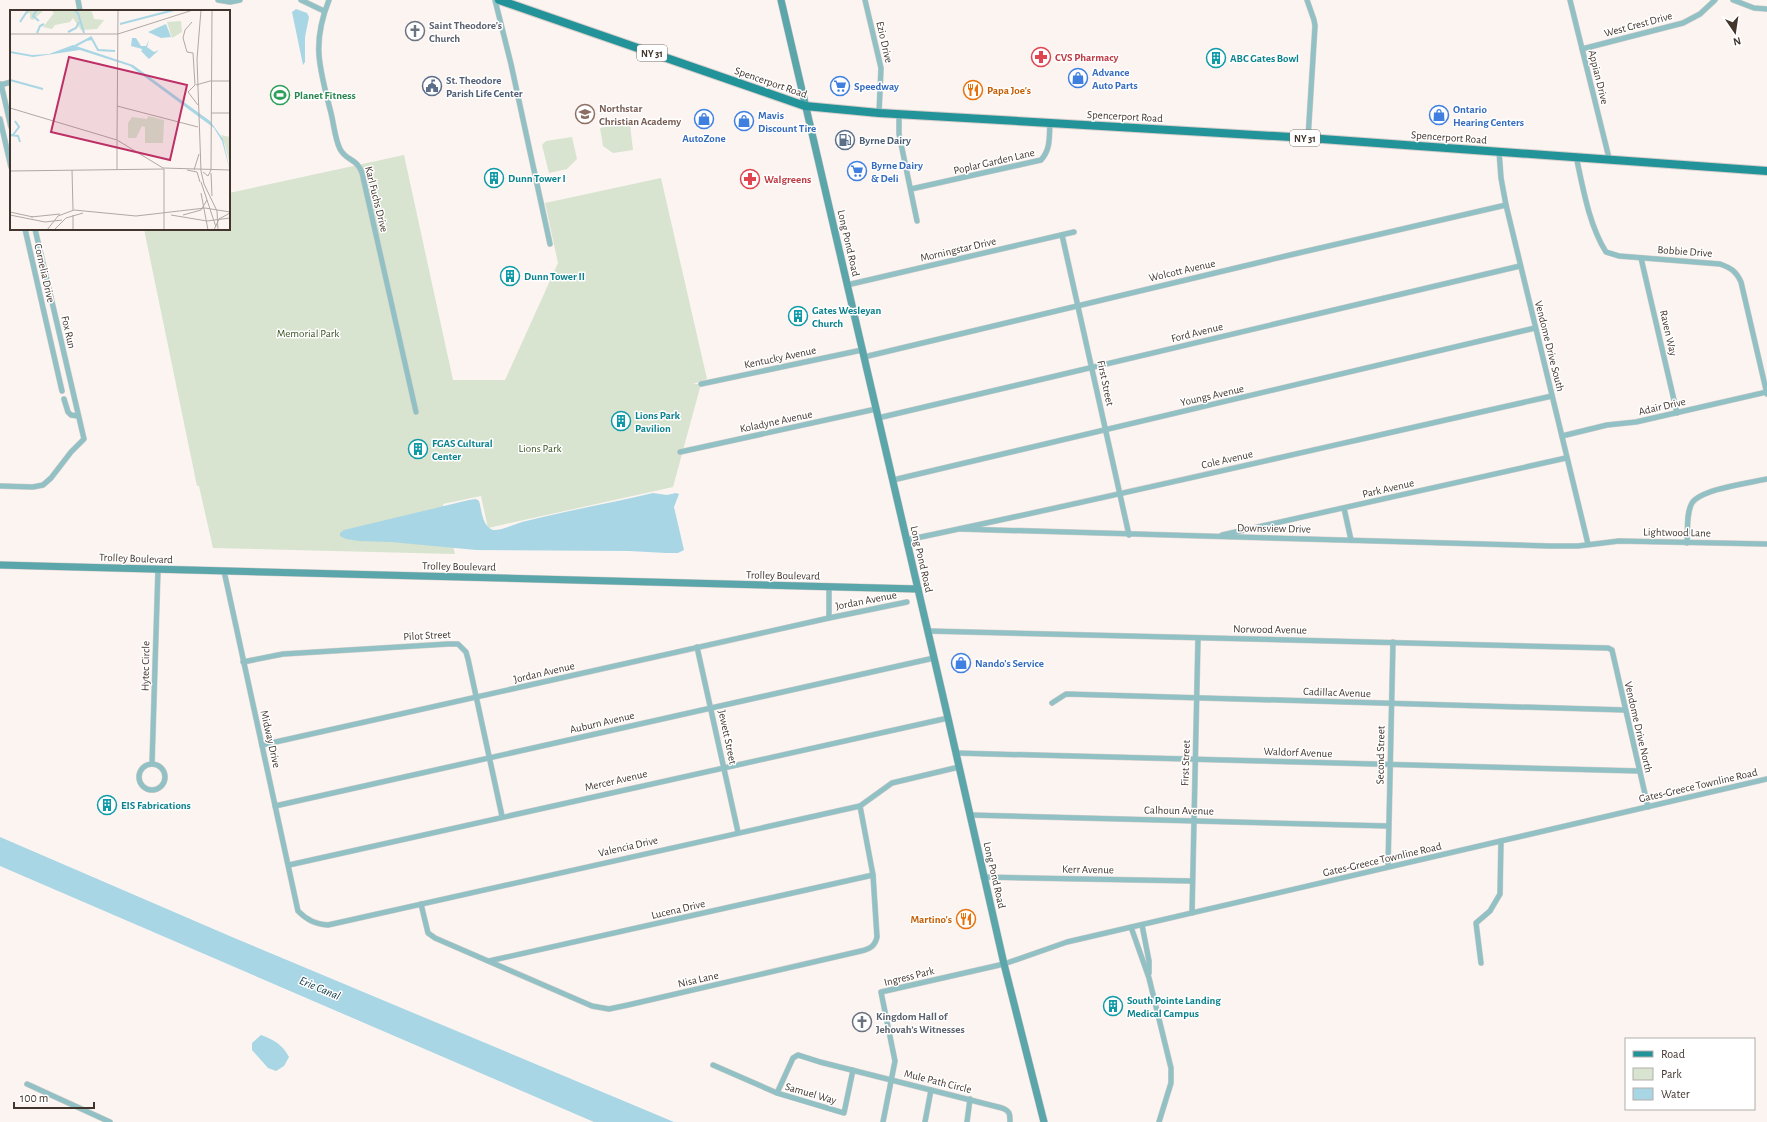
<svg xmlns="http://www.w3.org/2000/svg" width="1767" height="1122" font-family="'Alegreya Sans',sans-serif">
  <style>
    .green { fill: #d8e4cf }
    .water { fill: #a9d6e5 }
    .lines { fill: none; stroke-linecap: round; stroke-linejoin: round }
    .street-casing { stroke: #d6ceca; stroke-width: 6 }
    .secondary-casing { stroke: #d6ceca; stroke-width: 8 }
    .primary-casing { stroke: #d6ceca; stroke-width: 10 }
    .street { stroke: #91c1c4; stroke-width: 5 }
    .secondary { stroke: #5aa6ab; stroke-width: 7 }
    .primary { stroke: #229399; stroke-width: 8 }
    .labels { text-anchor: middle; stroke-width: 3; stroke-linejoin: round; paint-order: stroke }
    .shield { fill: #fff; stroke: #7b726d; stroke-width: 1 }
    .shield-label { font-size: 10px; font-weight: bold; fill: #42352e }
    .street-label { font-size: 11px; fill: #42352e; stroke: #fff }
    .worship-label { font-size: 11px; font-weight: bold; fill: #5b616d; stroke: #fff; text-anchor: start }
    .health-label { font-size: 11px; font-weight: bold; fill: #be3a42; stroke: #fff; text-anchor: start }
    .culture-label { font-size: 11px; font-weight: bold; fill: #0d838f; stroke: #fff; text-anchor: start }
    .shop-label { font-size: 11px; font-weight: bold; fill: #366cbe; stroke: #fff; text-anchor: start }
    .service-label { font-size: 11px; font-weight: bold; fill: #4e5e75; stroke: #fff; text-anchor: start }
    .food-label { font-size: 11px; font-weight: bold; fill: #c56008; stroke: #fff; text-anchor: start }
    .leisure-label { font-size: 11px; font-weight: bold; fill: #27864d; stroke: #fff; text-anchor: start }
    .education-label { font-size: 11px; font-weight: bold; fill: #785e54; stroke: #fff; text-anchor: start }
    .park-label { font-size: 11px; fill: #375220; stroke: #fff }
    .water-label { font-size: 12px; font-style: italic; fill: #113945; stroke: #fff }
    .inset-river { fill: none; stroke: #a9d6e5; stroke-width: 2 }
    .inset-road { fill: none; stroke: #b1a8a3; stroke-width: 1 }
    .view { fill: #bc3066; fill-opacity: 0.15; stroke: #bc3066; stroke-width: 2 }
    .inset-edge { fill: none; stroke: #42352e; stroke-width: 2 }
  </style>
  <rect width="100%" height="100%" fill="#fbf4f1"/>
  <!-- green -->
  <g class="green">
    <polygon points="626,123 630,125 633,150 613,153 603,146 600,128"/>
    <polygon points="572,137 577,159 567,169 549,173 542,145 546,141"/>
    <polygon points="404,155 453,380 505,380 558,263 545,203 661,178 707,379 693,384 701,384 673,487 488,528 481,496 443,504 455,554 213,548 199,486 197,486 144,229 229,229 229,193"/>
  </g>
  <!-- water -->
  <g class="water">
    <polygon points="296,9 307,13 309,17 305,37 305,62 303,65 292,12"/>
    <path d="M 653,493 L 667,495 L 676,493 L 679,494 L 674,507 L 684,550 L 678,553 L 666,553 L 629,551 L 476,550 L 391,542 L 359,541 L 346,539 L 340,536 L 340,533 L 344,530 L 469,500 L 476,499 L 479,501 C 482,511 482,526 493,530 C 500,531 515,524 522,522 C 566,511 610,503 653,493 Z"/>
    <polygon points="0,837 232,937 674,1122 594,1122 0,866"/>
    <path d="M 261,1035 C 274,1040 282,1044 289,1057 L 284,1066 L 276,1071 L 268,1068 L 252,1050 L 252,1043 Z"/>
  </g>
  <g class="lines">
    <!-- street casing -->
    <g class="street-casing">
      <g id="street">
        <polyline points="78,0 80,11"/>
        <polyline points="218,0 230,2 240,0"/>
        <polyline points="301,0 324,11"/>
        <path d="M 329,0 C 311,45 320,69 331,113 C 334,125 335,139 340,149 C 346,161 357,158 362,173 L 416,412"/>
        <polyline points="495,0 511,64 550,244"/>
        <polyline points="865,0 881,68 879,113"/>
        <polyline points="1307,0 1314,20 1315,26 1308,138"/>
        <polyline points="1570,0 1609,158"/>
        <polyline points="1733,0 1754,8 1767,9"/>
        <polyline points="1582,49 1683,23 1700,14 1715,0"/>
        <polyline points="1,84 11,127"/>
        <polyline points="0,85 11,82"/>
        <polyline points="899,114 899,134 917,221"/>
        <polyline points="0,119 11,167"/>
        <polyline points="1499,151 1501,178 1506,205 1588,544"/>
        <path d="M 1576,156 C 1583,188 1589,225 1606,252 L 1619,256 L 1720,264 C 1731,268 1736,271 1741,282 L 1767,394"/>
        <path d="M 911,189 L 1041,160 C 1051,149 1049,137 1050,122"/>
        <polyline points="25,229 62,391"/>
        <polyline points="1062,235 1129,535"/>
        <polyline points="1641,258 1677,413"/>
        <polyline points="847,285 1074,232"/>
        <polyline points="864,357 1290,255 1506,205"/>
        <polyline points="701,384 862,350"/>
        <polyline points="64,399 68,412 71,415 78,416"/>
        <polyline points="878,418 1520,266"/>
        <polyline points="1562,436 1607,425 1636,422 1767,392"/>
        <polyline points="680,452 876,409"/>
        <polyline points="893,480 1535,328"/>
        <polyline points="0,486 33,487 43,485 51,478 71,452 84,439 35,229"/>
        <polyline points="1344,508 1351,540"/>
        <polyline points="960,529 1549,546 1578,546 1619,541 1767,544"/>
        <polyline points="1222,535 1566,458"/>
        <path d="M 907,540 C 1122,495 1337,444 1552,396"/>
        <path d="M 1687,543 C 1688,531 1686,513 1692,503 C 1701,489 1750,483 1767,479"/>
        <path d="M 224,571 L 298,911 C 307,920 315,924 328,925 L 860,806 L 892,783 L 959,767"/>
        <polyline points="829,587 829,618"/>
        <polyline points="928,631 1608,648 1612,650 1648,807"/>
        <polyline points="697,647 738,832"/>
        <polyline points="243,662 283,654 448,644 458,644 466,652 468,659 502,816"/>
        <polyline points="1052,703 1066,694 1625,710"/>
        <polyline points="262,745 829,618 907,602"/>
        <polyline points="956,753 1639,771"/>
        <circle cx="152" cy="777" r="13"/>
        <polyline points="152,764 158,569"/>
        <polyline points="275,806 934,658"/>
        <polyline points="970,815 1388,826"/>
        <polyline points="289,865 948,718"/>
        <polyline points="1388,867 1393,642"/>
        <polyline points="983,877 1192,881"/>
        <path d="M 421,904 L 428,933 L 435,938 L 592,1006 L 609,1009 L 628,1005 L 861,951 C 870,949 875,946 877,937 L 873,875 L 860,806"/>
        <polyline points="1192,913 1198,638"/>
        <polyline points="1142,925 1149,961 1149,973"/>
        <polyline points="1131,927 1149,978 1171,1068 1171,1083 1159,1122"/>
        <polyline points="489,961 873,875"/>
        <polyline points="1481,963 1476,923 1490,911 1500,894 1501,841"/>
        <polyline points="713,1065 777,1093"/>
        <path d="M 853,1070 L 844,1113 L 777,1093 L 793,1058 L 798,1055 L 820,1062 L 1002,1108 C 1010,1111 1010,1114 1010,1122"/>
        <polyline points="27,1084 110,1122"/>
        <polyline points="883,1122 895,1061 881,992 1004,964 1067,942 1767,779"/>
        <polyline points="925,1122 931,1090"/>
        <polyline points="967,1122 970,1099"/>
      </g>
    </g>
    <!-- secondary casing -->
    <g class="secondary-casing">
      <g id="secondary">
        <polyline points="781,0 948,718 1004,964 1044,1122"/>
        <polyline points="0,565 918,589"/>
      </g>
    </g>
    <!-- primary casing -->
    <g class="primary-casing">
      <polyline id="primary" points="499,0 805,106 879,113 1308,138 1767,171"/>
    </g>
    <!-- street -->
    <use href="#street" class="street"/>
    <!-- secondary -->
    <use href="#secondary" class="secondary"/>
    <!-- primary -->
    <use href="#primary" class="primary"/>
  </g>
  <!-- icons -->
  <defs>
    <g id="church-ring" transform="scale(1)"><circle r="9.5" fill="#fff" stroke="#6b7280" stroke-width="1.5"/><path d="M-1.2-6h2.4v3.5h3.3v2.4h-3.3V6h-2.4V-.1h-3.3v-2.4h3.3Z" fill="#6b7280"/></g>
    <g id="pharmacy-ring" transform="scale(1)"><circle r="9.5" fill="#fff" stroke="#e0444e" stroke-width="1.5"/><path d="M-2-6h4v4h4v4h-4v4h-4v-4h-4v-4h4Z" fill="#e0444e"/></g>
    <g id="building-ring" transform="scale(1)"><circle r="9.5" fill="#fff" stroke="#0f9aa8" stroke-width="1.5"/><path d="M-4-6H4V6H1V3H-1V6H-4ZM-2.5-4.3h1.7v1.8h-1.7ZM.8-4.3h1.7v1.8H.8ZM-2.5-1h1.7V.8h-1.7ZM.8-1h1.7V.8H.8Z" fill="#0f9aa8"/></g>
    <g id="shop-ring" transform="scale(1)"><circle r="9.5" fill="#fff" stroke="#3f7fe0" stroke-width="1.5"/><path d="M-5-2.5h2.3a2.7 3.5 0 0 1 5.4 0H5L5.5 6h-11ZM-1.5-2.5h3a1.5 2.3 0 0 0-3 0Z" fill="#3f7fe0"/></g>
    <g id="civic-ring" transform="scale(1)"><circle r="9.5" fill="#fff" stroke="#5c6f8a" stroke-width="1.5"/><path d="M-.6-6.5H3V-4.5H.6V-3L4-1V1h2V6H-6V1h2V-1L-.6-3ZM-1.2 2.5V6h2.4V2.5Z" fill="#5c6f8a"/></g>
    <g id="supermarket-ring" transform="scale(1)"><circle r="9.5" fill="#fff" stroke="#3f7fe0" stroke-width="1.5"/><path d="M-6-5.5h2.5l.6 2H6L4.5 2H-2.5L-4.4-4H-6ZM-1.5 3.2a1.3 1.3 0 1 0 .1 0ZM3 3.2a1.3 1.3 0 1 0 .1 0Z" fill="#3f7fe0"/></g>
    <g id="restaurant-ring" transform="scale(1)"><circle r="9.5" fill="#fff" stroke="#e8710a" stroke-width="1.5"/><path d="M-5-6h1v4h1v-4h1v4h1v-4h1v5L-1.5 .5V6h-2V.5L-5-1ZM5-6V6H3V1.5H1.5Q1.5-4 5-6Z" fill="#e8710a"/></g>
    <g id="stadium-ring" transform="scale(1)"><circle r="9.5" fill="#fff" stroke="#2e9e5b" stroke-width="1.5"/><path d="M0-5a6.5 5 0 1 0 0 10a6.5 5 0 1 0 0-10ZM-3.5-1.8h7v3.6h-7Z" fill="#2e9e5b"/></g>
    <g id="school-ring" transform="scale(1)"><circle r="9.5" fill="#fff" stroke="#8d6e63" stroke-width="1.5"/><path d="M0-5L7-2L0 1L-7-2ZM-4 1L0 2.5L4 1V4Q0 6-4 4Z" fill="#8d6e63"/></g>
    <g id="fuel-ring" transform="scale(1)"><circle r="9.5" fill="#fff" stroke="#5c6f8a" stroke-width="1.5"/><path d="M-5.5-6h7V0h2V4h1.3V-2.5L3-4.5l.8-.8L6-3V5H2.5V1h-1V6h-7ZM-4.2-4.7v3.2H.2V-4.7Z" fill="#5c6f8a"/></g>
  </defs>
  <g fill-rule="evenodd">
    <use href="#church-ring" x="415" y="31"/>
    <use href="#pharmacy-ring" x="1041" y="57"/>
    <use href="#building-ring" x="1216" y="58"/>
    <use href="#shop-ring" x="1078" y="78"/>
    <use href="#civic-ring" x="432" y="86"/>
    <use href="#supermarket-ring" x="840" y="86"/>
    <use href="#restaurant-ring" x="973" y="90"/>
    <use href="#stadium-ring" x="280" y="95"/>
    <use href="#school-ring" x="585" y="114"/>
    <use href="#shop-ring" x="1439" y="115"/>
    <use href="#shop-ring" x="704" y="119"/>
    <use href="#shop-ring" x="744" y="121"/>
    <use href="#fuel-ring" x="845" y="140"/>
    <use href="#supermarket-ring" x="857" y="171"/>
    <use href="#building-ring" x="494" y="178"/>
    <use href="#pharmacy-ring" x="750" y="179"/>
    <use href="#building-ring" x="510" y="276"/>
    <use href="#building-ring" x="798" y="316"/>
    <use href="#building-ring" x="621" y="421"/>
    <use href="#building-ring" x="418" y="449"/>
    <use href="#shop-ring" x="961" y="663"/>
    <use href="#building-ring" x="107" y="805"/>
    <use href="#restaurant-ring" x="966" y="919"/>
    <use href="#building-ring" x="1113" y="1006"/>
    <use href="#church-ring" x="862" y="1022"/>
  </g>
  <g class="labels">
    <!-- shield labels -->
    <g class="shield">
      <rect x="637" y="45" width="30" height="16" rx="3"/>
      <rect x="1290" y="130" width="30" height="16" rx="3"/>
    </g>
    <g class="shield-label">
      <text x="652" y="57">NY 31</text>
      <text x="1305" y="142">NY 31</text>
    </g>
    <!-- street labels -->
    <g class="street-label">
      <text transform="translate(1638 24) rotate(-15)" y="4">West Crest Drive</text>
      <text transform="translate(885 42) rotate(77)" y="4">Ezio Drive</text>
      <text transform="translate(1599 77) rotate(76)" y="4">Appian Drive</text>
      <text transform="translate(771 82) rotate(19)" y="4">Spencerport Road</text>
      <text transform="translate(1125 116) rotate(3)" y="4">Spencerport Road</text>
      <text transform="translate(1449 137) rotate(4)" y="4">Spencerport Road</text>
      <text transform="translate(994 161) rotate(-13)" y="4">Poplar Garden Lane</text>
      <text transform="translate(377 199) rotate(76)" y="4">Karl Fuchs Drive</text>
      <text transform="translate(849 243) rotate(77)" y="4">Long Pond Road</text>
      <text transform="translate(958 249) rotate(-13)" y="4">Morningstar Drive</text>
      <text transform="translate(1685 251) rotate(4)" y="4">Bobbie Drive</text>
      <text transform="translate(1182 270) rotate(-13)" y="4">Wolcott Avenue</text>
      <text transform="translate(45 273) rotate(77)" y="4">Cornelia Drive</text>
      <text transform="translate(69 332) rotate(77)" y="4">Fox Run</text>
      <text transform="translate(1197 332) rotate(-14)" y="4">Ford Avenue</text>
      <text transform="translate(1669 333) rotate(77)" y="4">Raven Way</text>
      <text transform="translate(1550 346) rotate(76)" y="4">Vendome Drive South</text>
      <text transform="translate(780 357) rotate(-12)" y="4">Kentucky Avenue</text>
      <text transform="translate(1106 383) rotate(78)" y="4">First Street</text>
      <text transform="translate(1212 395) rotate(-13)" y="4">Youngs Avenue</text>
      <text transform="translate(1662 406) rotate(-13)" y="4">Adair Drive</text>
      <text transform="translate(776 421) rotate(-12)" y="4">Koladyne Avenue</text>
      <text transform="translate(1227 459) rotate(-13)" y="4">Cole Avenue</text>
      <text transform="translate(1388 488) rotate(-13)" y="4">Park Avenue</text>
      <text transform="translate(1274 528) rotate(1)" y="4">Downsview Drive</text>
      <text transform="translate(1677 532) rotate(1)" y="4">Lightwood Lane</text>
      <text transform="translate(136 558) rotate(2)" y="4">Trolley Boulevard</text>
      <text transform="translate(922 559) rotate(77)" y="4">Long Pond Road</text>
      <text transform="translate(459 566) rotate(1)" y="4">Trolley Boulevard</text>
      <text transform="translate(783 575) rotate(1)" y="4">Trolley Boulevard</text>
      <text transform="translate(866 600) rotate(-11)" y="4">Jordan Avenue</text>
      <text transform="translate(1270 629) rotate(1)" y="4">Norwood Avenue</text>
      <text transform="translate(427 635) rotate(-3)" y="4">Pilot Street</text>
      <text transform="translate(145 666) rotate(-89)" y="4">Hytec Circle</text>
      <text transform="translate(544 672) rotate(-13)" y="4">Jordan Avenue</text>
      <text transform="translate(1337 692) rotate(2)" y="4">Cadillac Avenue</text>
      <text transform="translate(602 722) rotate(-13)" y="4">Auburn Avenue</text>
      <text transform="translate(1639 727) rotate(77)" y="4">Vendome Drive North</text>
      <text transform="translate(728 737) rotate(78)" y="4">Jewett Street</text>
      <text transform="translate(271 739) rotate(77)" y="4">Midway Drive</text>
      <text transform="translate(1298 752) rotate(2)" y="4">Waldorf Avenue</text>
      <text transform="translate(1380 755) rotate(-89)" y="4">Second Street</text>
      <text transform="translate(1185 763) rotate(-88)" y="4">First Street</text>
      <text transform="translate(616 780) rotate(-13)" y="4">Mercer Avenue</text>
      <text transform="translate(1698 785) rotate(-13)" y="4">Gates-Greece Townline Road</text>
      <text transform="translate(1179 810) rotate(1)" y="4">Calhoun Avenue</text>
      <text transform="translate(628 846) rotate(-13)" y="4">Valencia Drive</text>
      <text transform="translate(1382 859) rotate(-13)" y="4">Gates-Greece Townline Road</text>
      <text transform="translate(1088 869) rotate(1)" y="4">Kerr Avenue</text>
      <text transform="translate(995 875) rotate(77)" y="4">Long Pond Road</text>
      <text transform="translate(678 909) rotate(-13)" y="4">Lucena Drive</text>
      <text transform="translate(909 976) rotate(-14)" y="4">Ingress Park</text>
      <text transform="translate(698 979) rotate(-13)" y="4">Nisa Lane</text>
      <text transform="translate(938 1081) rotate(14)" y="4">Mule Path Circle</text>
      <text transform="translate(811 1093) rotate(16)" y="4">Samuel Way</text>
    </g>
    <!-- worship labels -->
    <g class="worship-label">
      <text x="429" y="29">Saint Theodore's<tspan x="429" dy="13">Church</tspan></text>
      <text x="876" y="1020">Kingdom Hall of<tspan x="876" dy="13">Jehovah’s Witnesses</tspan></text>
    </g>
    <!-- health labels -->
    <g class="health-label">
      <text x="1055" y="61">CVS Pharmacy</text>
      <text x="764" y="183">Walgreens</text>
    </g>
    <!-- culture labels -->
    <g class="culture-label">
      <text x="1230" y="62">ABC Gates Bowl</text>
      <text x="508" y="182">Dunn Tower I</text>
      <text x="524" y="280">Dunn Tower II</text>
      <text x="812" y="314">Gates Wesleyan<tspan x="812" dy="13">Church</tspan></text>
      <text x="635" y="419">Lions Park<tspan x="635" dy="13">Pavilion</tspan></text>
      <text x="432" y="447">FGAS Cultural<tspan x="432" dy="13">Center</tspan></text>
      <text x="121" y="809">EIS Fabrications</text>
      <text x="1127" y="1004">South Pointe Landing<tspan x="1127" dy="13">Medical Campus</tspan></text>
    </g>
    <!-- shop labels -->
    <g class="shop-label">
      <text x="1092" y="76">Advance<tspan x="1092" dy="13">Auto Parts</tspan></text>
      <text x="854" y="90">Speedway</text>
      <text x="1453" y="113">Ontario<tspan x="1453" dy="13">Hearing Centers</tspan></text>
      <text x="758" y="119">Mavis<tspan x="758" dy="13">Discount Tire</tspan></text>
      <text x="704" y="142" text-anchor="middle">AutoZone</text>
      <text x="871" y="169">Byrne Dairy<tspan x="871" dy="13">&amp; Deli</tspan></text>
      <text x="975" y="667">Nando's Service</text>
    </g>
    <!-- service labels -->
    <g class="service-label">
      <text x="446" y="84">St. Theodore<tspan x="446" dy="13">Parish Life Center</tspan></text>
      <text x="859" y="144">Byrne Dairy</text>
    </g>
    <!-- food labels -->
    <g class="food-label">
      <text x="987" y="94">Papa Joe's</text>
      <text x="952" y="923" text-anchor="end">Martino's</text>
    </g>
    <!-- leisure labels -->
    <g class="leisure-label">
      <text x="294" y="99">Planet Fitness</text>
    </g>
    <!-- education labels -->
    <g class="education-label">
      <text x="599" y="112">Northstar<tspan x="599" dy="13">Christian Academy</tspan></text>
    </g>
    <!-- park labels -->
    <g class="park-label">
      <text x="308" y="337">Memorial Park</text>
      <text x="540" y="452">Lions Park</text>
    </g>
    <!-- water labels -->
    <g class="water-label">
      <text transform="translate(320 988) rotate(23)" y="4">Erie Canal</text>
    </g>
  </g>
  <!-- overview -->
  <g transform="translate(10 10)">
    <rect width="220" height="220" fill="#fbf4f1"/>
    <path d="M 16,0 L 34,0 L 23,10 L 20,9 L 20,3 L 16,4 ZM 41,0 L 78,0 L 82,2 L 84,9 L 94,10 L 87,19 L 71,20 L 63,8 L 60,12 L 45,15 L 42,19 L 33,17 L 44,3 ZM 171,11 L 172,22 L 162,28 L 157,12 ZM 138,106 L 154,110 L 153,133 L 135,133 L 135,117 L 132,116 L 126,128 L 118,128 L 118,113 L 122,107 L 137,109 ZM 211,125 L 220,127 L 220,154 L 215,135 Z" fill="#d8e4cf"/>
    <path d="M 156,14 L 161,27 L 151,28 L 138,22 ZM 122,28 L 126,28 L 131,36 L 136,36 L 139,30 L 137,37 L 144,42 L 149,40 L 139,49 L 130,40 L 132,41 L 132,39 L 121,36 ZM 63,35 L 123,55 L 200,111 L 213,129 L 220,161 L 212,131 L 204,118 L 120,56 L 70,40 L 23,47 L 0,43 L 0,41 L 22,45 L 39,44 Z" fill="#a9d6e5"/>
    <path class="inset-river" d="M 27,0 L 23,6 L 29,11M 64,0 L 68,3 L 74,23M 10,12 L 18,0M 110,14 L 164,0M 58,22 L 66,18 L 69,12M 27,23 L 30,16 L 34,14M 76,30 L 82,29 L 88,40 L 105,41M 65,36 L 82,27M 0,70 L 33,79M 0,125 L 8,126 L 10,132M 3,125 L 9,117 L 5,111"/>
    <path class="inset-road" d="M 191,0 L 187,49 L 191,161 L 194,174 L 207,201 L 208,220M 182,12 L 175,20 L 173,28 L 177,42 L 183,43 L 185,75M 0,24 L 108,24 L 183,0M 185,75 L 178,82 L 188,95M 186,75 L 200,71 L 220,71M 107,96 L 188,117M 0,98 L 107,130 L 153,158 L 220,160M 201,103 L 220,103M 107,130 L 108,0M 107,131 L 107,160M 154,159 L 154,220M 62,160 L 63,200M 177,160 L 187,162 L 190,172M 184,160 L 189,144M 201,160 L 202,0M 0,161 L 154,159M 193,162 L 198,166 L 201,160M 201,163 L 202,186M 191,172 L 206,217M 191,183 L 198,220M 0,202 L 23,207M 0,205 L 35,212 L 52,210M 63,205 L 63,220M 161,205 L 197,211 L 220,208M 173,205 L 191,200 L 197,190M 21,207 L 50,204M 37,220 L 48,206 L 64,200 L 126,206 L 195,198 L 220,202M 44,220 L 56,208 L 73,203M 204,220 L 209,209 L 220,203"/>
    <path class="view" d="M 59,47 L 177,75 L 160,150 L 41,122 Z"/>
    <rect width="220" height="220" class="inset-edge"/>
  </g>
  <!-- legend -->
  <rect x="1625" y="1038" width="130" height="72" fill="#ffffff" stroke="#b3aeab"/>
  <rect x="1633" y="1051" width="20" height="6" fill="#229399" stroke="#b3aeab"/>
  <text x="1661" y="1058" font-size="12" fill="#42352e">Road</text>
  <rect x="1633" y="1068" width="20" height="12" fill="#d8e4cf" stroke="#b3aeab"/>
  <text x="1661" y="1078" font-size="12" fill="#42352e">Park</text>
  <rect x="1633" y="1088" width="20" height="12" fill="#a9d6e5" stroke="#b3aeab"/>
  <text x="1661" y="1098" font-size="12" fill="#42352e">Water</text>
  <!-- north arrow -->
  <g transform="translate(1735 32) rotate(167)" stroke="#ffffff" stroke-width="3" paint-order="stroke">
  <path d="M0-3L7 15L0 10L-7 15Z" fill="#42352e"/>
  <text y="-6" font-size="11" font-weight="bold" text-anchor="middle" fill="#42352e">N</text>
  </g>
  <!-- scale -->
  <path d="M14 1102v6h80v-6" fill="none" stroke="#42352e" stroke-width="2"/>
  <text x="20" y="1102" font-size="12" fill="#42352e" stroke="#ffffff" stroke-width="3" paint-order="stroke">100 m</text>
</svg>
